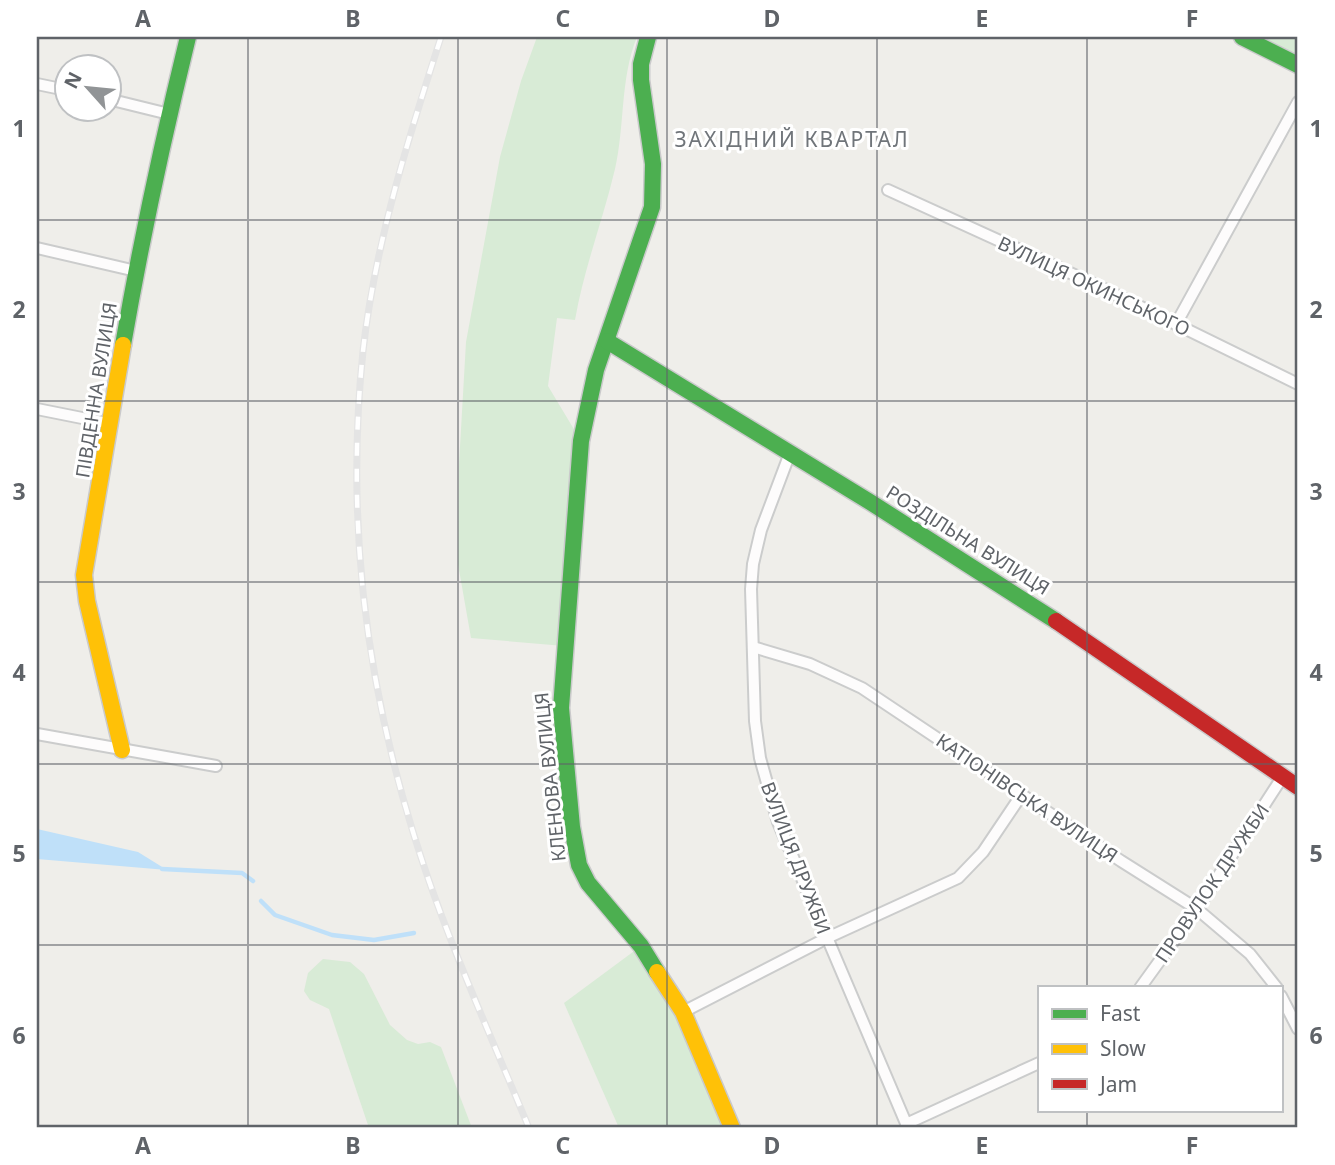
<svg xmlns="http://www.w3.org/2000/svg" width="1335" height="1165" font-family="'Noto Sans',sans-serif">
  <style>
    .green { fill: #d8ebd6 }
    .water { fill: #bfe0f9 }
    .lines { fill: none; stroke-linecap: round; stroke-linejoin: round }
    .stream { stroke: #bfe0f9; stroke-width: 4.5 }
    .street-casing { stroke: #cbcccc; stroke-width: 14 }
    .fast-casing { stroke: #cacacb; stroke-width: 19 }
    .slow-casing { stroke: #cacacb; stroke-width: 19 }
    .jam-casing { stroke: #cacacb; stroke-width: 19 }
    .street { stroke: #fdfcfc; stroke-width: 10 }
    .fast { stroke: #4caf50; stroke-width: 16 }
    .slow { stroke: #ffc107; stroke-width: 16 }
    .jam { stroke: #c62828; stroke-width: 16 }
    .rail-casing { stroke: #e4e4e4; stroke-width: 7 }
    .rail { stroke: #fff; stroke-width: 4.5; stroke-dasharray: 13; stroke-linecap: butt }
    .grid { fill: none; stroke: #5f6368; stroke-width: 2; stroke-opacity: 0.55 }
    .labels { text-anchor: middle; stroke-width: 6; stroke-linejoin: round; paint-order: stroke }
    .street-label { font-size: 19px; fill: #5f6368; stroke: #fff }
    .neighbourhood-label { font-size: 21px; letter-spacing: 2px; fill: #70757a; stroke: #fff }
    .neatline { fill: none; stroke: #5f6368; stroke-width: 2.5 }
    .grid-label { font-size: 23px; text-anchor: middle; font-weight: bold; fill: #5f6368 }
  </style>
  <rect width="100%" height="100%" fill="#efeeea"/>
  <!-- green -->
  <g class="green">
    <path d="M 537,37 L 637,37 C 620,78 625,126 615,169 C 603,220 584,268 575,320 L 557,318 L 548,386 L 581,441 L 564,646 L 471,638 L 458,564 L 459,464 L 466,342 L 500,157 L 521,81 Z"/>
    <polygon points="1256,37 1298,37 1298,58"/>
    <polygon points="641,946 683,1012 732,1128 619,1128 564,1003"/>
    <polygon points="323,959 350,962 364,974 390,1025 407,1040 418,1044 430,1042 441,1047 472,1128 369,1128 329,1009 310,1000 304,991 308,973"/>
  </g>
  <!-- water -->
  <polygon class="water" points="37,829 138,852 167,870 37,859"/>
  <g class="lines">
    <!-- stream -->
    <g class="stream">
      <polyline points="162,869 242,873 253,881"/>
      <polyline points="261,901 275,915 332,935 374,940 414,933"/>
    </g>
    <!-- street casing -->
    <g class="street-casing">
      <g id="street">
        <polyline points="37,84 66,90"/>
        <polyline points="108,99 169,114"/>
        <polyline points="888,190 1090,282 1298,384"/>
        <polyline points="37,248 136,271"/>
        <polyline points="1176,324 1298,102"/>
        <polyline points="37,409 112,424"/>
        <polyline points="790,453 761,530 753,564 751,589 755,721 760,758 778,822 908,1128"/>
        <polyline points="753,647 810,664 862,688 1121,861 1197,909 1250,954 1277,988"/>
        <polyline points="37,734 216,766"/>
        <polyline points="1140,988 1197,909 1283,776"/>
        <polyline points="1281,996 1298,1029"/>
        <polyline points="683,1012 827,938 958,878 983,852 1022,794"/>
        <polyline points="906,1124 1039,1063"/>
      </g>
    </g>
    <!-- fast casing -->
    <g class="fast-casing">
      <g id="fast">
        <polyline points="648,37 641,64 641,80 653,164 652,207 596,370 581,441 561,708 572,827 579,865 588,883 641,946 657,972"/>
        <polyline points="1242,37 1298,65"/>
        <polyline points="607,341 870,502 1056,621"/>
        <path d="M 123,345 C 141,241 163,139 188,37"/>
      </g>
    </g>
    <!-- slow casing -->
    <g class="slow-casing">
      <g id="slow">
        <polyline points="122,750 87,601 84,575 123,345"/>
        <polyline points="657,972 683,1012 732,1128"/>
      </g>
    </g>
    <!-- jam casing -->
    <g class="jam-casing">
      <polyline id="jam" points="1056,621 1298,787"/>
    </g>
    <!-- street -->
    <use href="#street" class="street"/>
    <!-- fast -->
    <use href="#fast" class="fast"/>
    <!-- slow -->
    <use href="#slow" class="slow"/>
    <!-- jam -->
    <use href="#jam" class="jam"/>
    <!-- rail casing -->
    <g class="rail-casing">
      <path id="rail" d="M 441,37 C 408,139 375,244 363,351 C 346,516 364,673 413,832 C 444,934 489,1031 529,1128"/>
    </g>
    <!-- rail -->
    <use href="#rail" class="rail"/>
  </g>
  <!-- grid -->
  <path class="grid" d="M 248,37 L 248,1128M 458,37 L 458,1128M 667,37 L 667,1128M 877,37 L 877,1128M 1087,37 L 1087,988M 37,220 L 1298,220M 37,401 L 1298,401M 37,582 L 1298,582M 37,764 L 1298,764M 37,945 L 1298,945M 1087,1111 L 1087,1128"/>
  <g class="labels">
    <!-- street labels -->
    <g class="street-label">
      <text transform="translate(1094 286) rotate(25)" y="7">ВУЛИЦЯ ОКИНСЬКОГО</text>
      <text transform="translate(96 390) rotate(-81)" y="7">ПІВДЕННА ВУЛИЦЯ</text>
      <text transform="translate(968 540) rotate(32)" y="7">РОЗДІЛЬНА ВУЛИЦЯ</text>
      <text transform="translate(550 777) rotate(-96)" y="7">КЛЕНОВА ВУЛИЦЯ</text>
      <text transform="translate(1027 798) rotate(34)" y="7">КАТІОНІВСЬКА ВУЛИЦЯ</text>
      <text transform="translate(796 858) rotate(69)" y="7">ВУЛИЦЯ ДРУЖБИ</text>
      <text transform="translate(1212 883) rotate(-56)" y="7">ПРОВУЛОК ДРУЖБИ</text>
    </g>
    <!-- neighbourhood labels -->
    <g class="neighbourhood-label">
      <text x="792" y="147">ЗАХІДНИЙ КВАРТАЛ</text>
    </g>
  </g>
  <!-- border -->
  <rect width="1335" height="1165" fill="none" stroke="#ffffff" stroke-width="77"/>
  <!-- legend -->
  <rect x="1038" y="986" width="245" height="126" fill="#ffffff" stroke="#bfc1c3" stroke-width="2"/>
  <rect x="1052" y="1009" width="35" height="10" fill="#4caf50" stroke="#bfc1c3" stroke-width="2"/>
  <text x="1100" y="1021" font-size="21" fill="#5f6368">Fast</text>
  <rect x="1052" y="1044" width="35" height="10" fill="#ffc107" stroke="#bfc1c3" stroke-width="2"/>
  <text x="1100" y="1056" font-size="21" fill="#5f6368">Slow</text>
  <rect x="1052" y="1079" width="35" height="10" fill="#c62828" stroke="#bfc1c3" stroke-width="2"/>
  <text x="1100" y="1092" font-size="21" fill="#5f6368">Jam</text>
  <!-- north arrow -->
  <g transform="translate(88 88) rotate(297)"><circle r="33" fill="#ffffff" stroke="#bfc1c3" stroke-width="2"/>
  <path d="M0-5L12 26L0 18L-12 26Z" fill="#919496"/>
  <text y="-10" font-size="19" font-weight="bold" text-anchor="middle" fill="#5f6368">N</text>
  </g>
  <rect x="38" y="38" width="1258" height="1088" class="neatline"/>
  <g class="grid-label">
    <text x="143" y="27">A</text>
    <text x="353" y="27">B</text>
    <text x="563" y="27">C</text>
    <text x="772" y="27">D</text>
    <text x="982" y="27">E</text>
    <text x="1192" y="27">F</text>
    <text x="19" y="137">1</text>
    <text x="1316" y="137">1</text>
    <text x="19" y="318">2</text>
    <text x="1316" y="318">2</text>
    <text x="19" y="500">3</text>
    <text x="1316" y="500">3</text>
    <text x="19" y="681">4</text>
    <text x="1316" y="681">4</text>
    <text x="19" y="862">5</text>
    <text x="1316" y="862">5</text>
    <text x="19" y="1044">6</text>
    <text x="1316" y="1044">6</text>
    <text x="143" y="1154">A</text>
    <text x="353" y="1154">B</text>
    <text x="563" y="1154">C</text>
    <text x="772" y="1154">D</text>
    <text x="982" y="1154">E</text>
    <text x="1192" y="1154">F</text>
  </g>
</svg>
